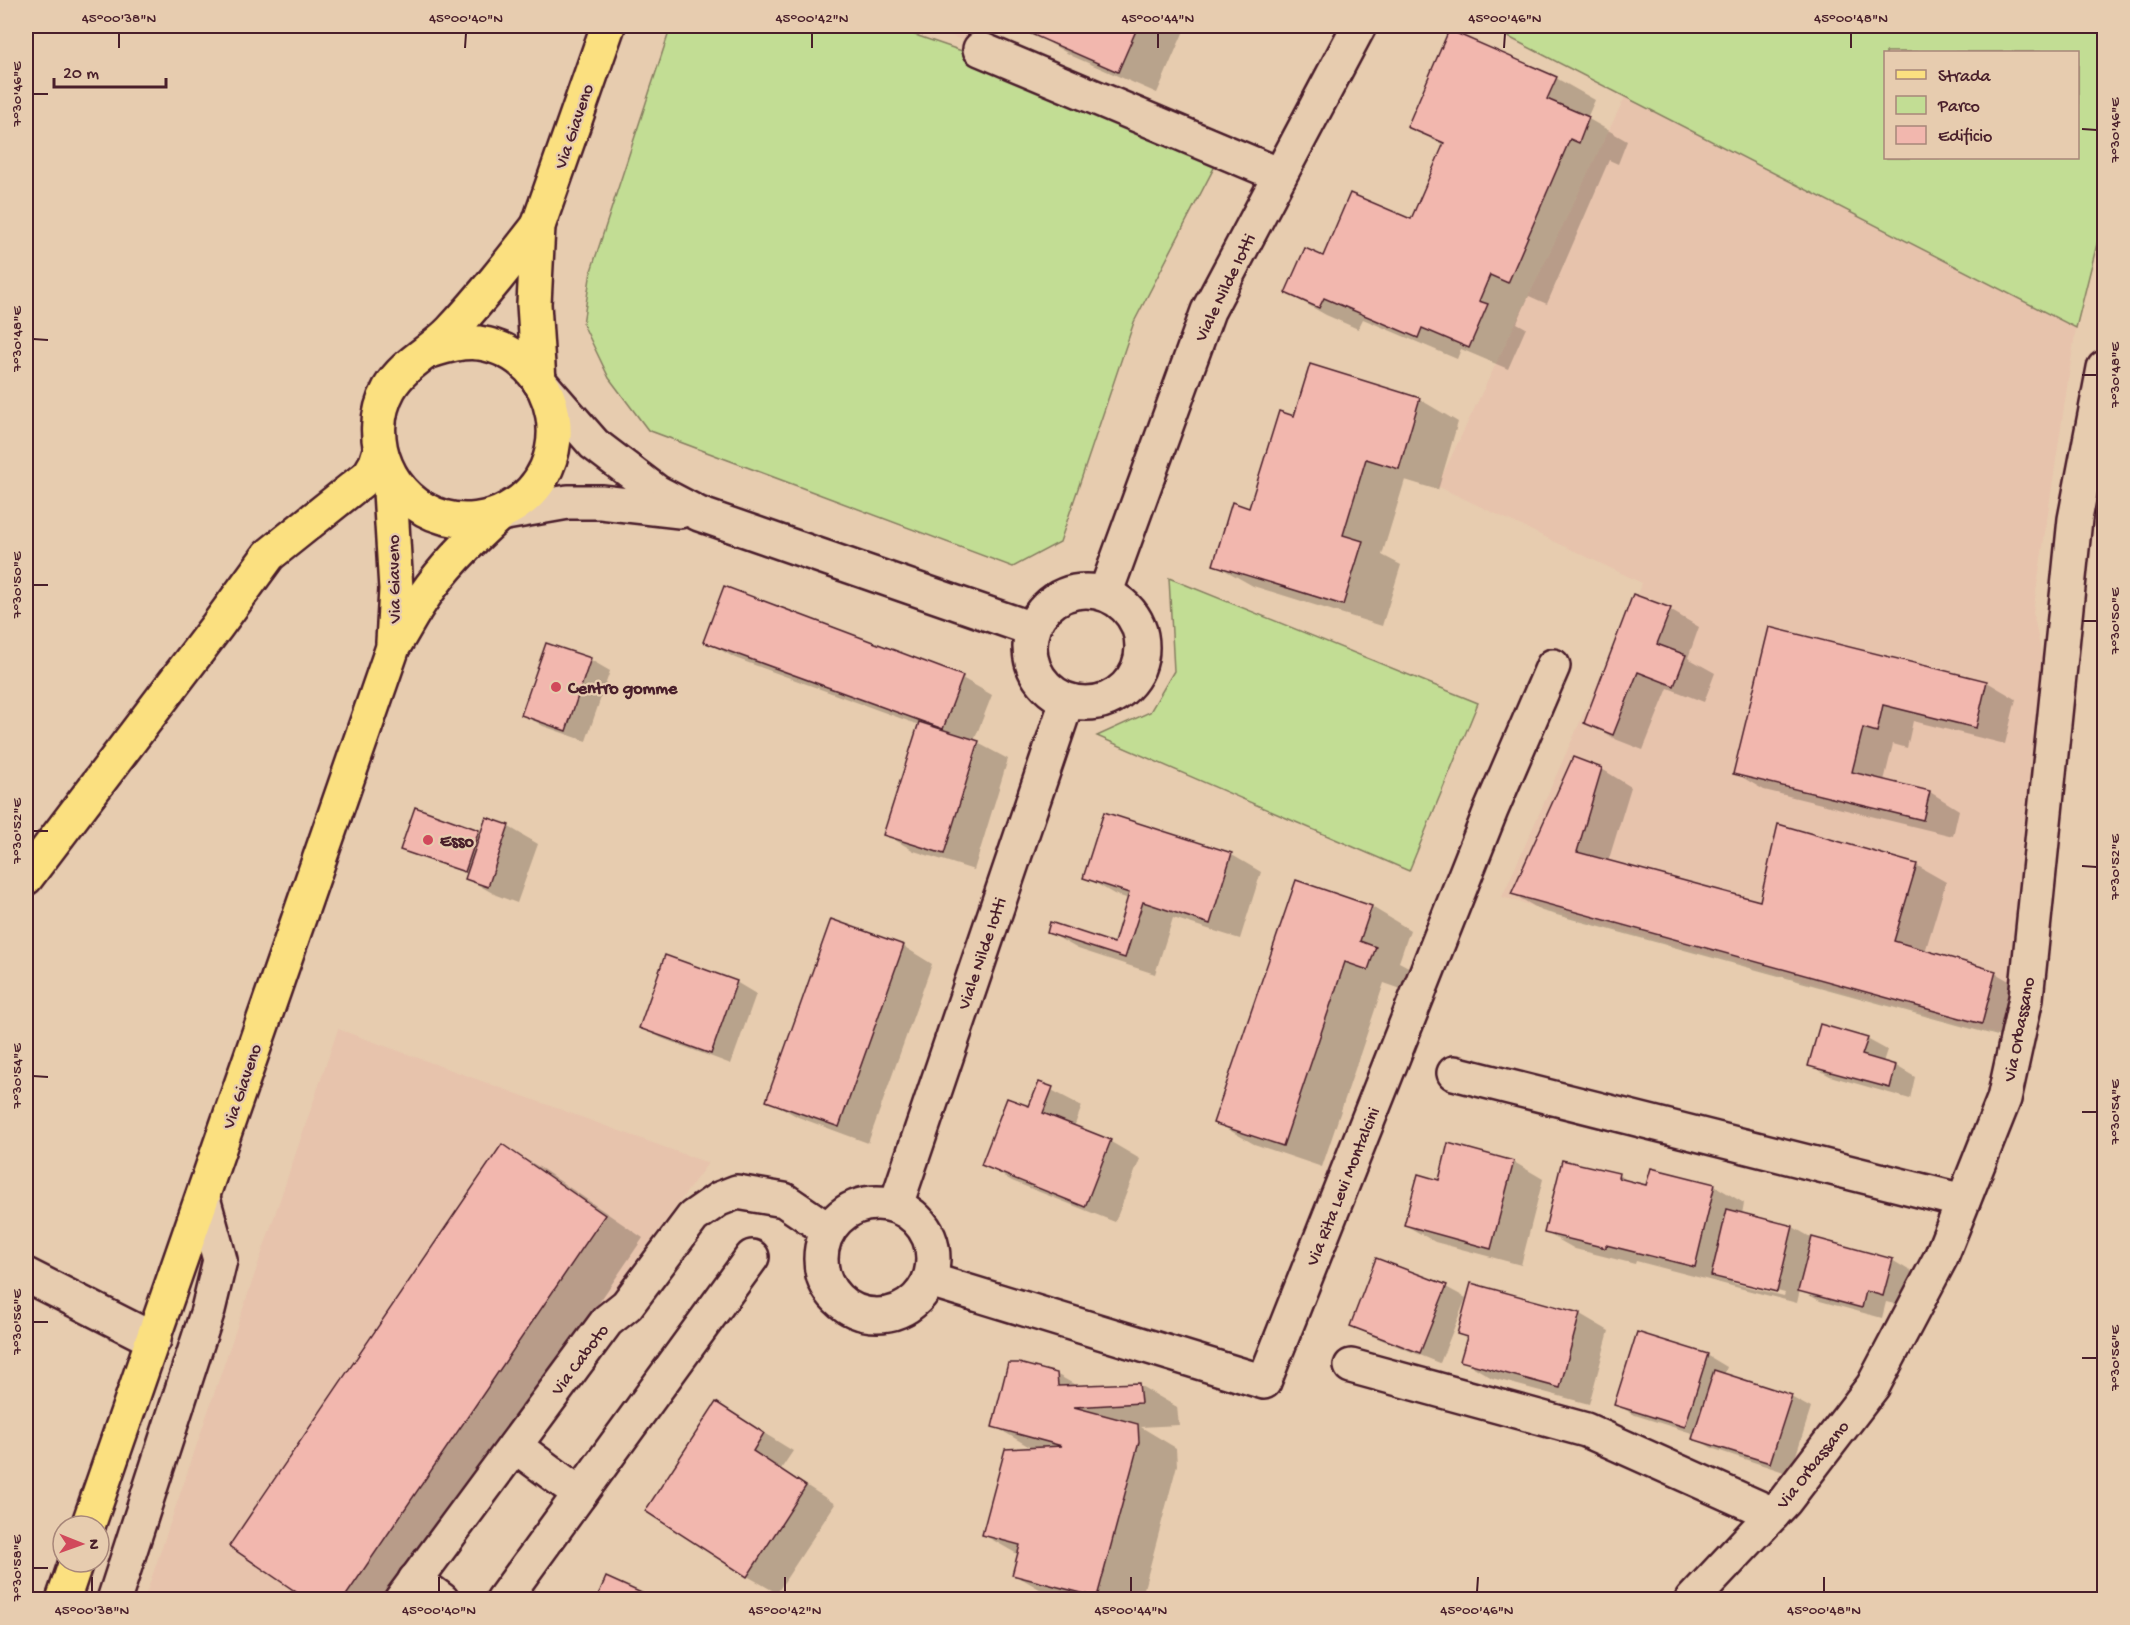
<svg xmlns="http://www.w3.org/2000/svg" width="2130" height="1625" font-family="'Gochi Hand',sans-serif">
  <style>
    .built { fill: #e7c3ac }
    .green { fill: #c2dd94; stroke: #867e60; stroke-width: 1.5; fill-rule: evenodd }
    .shadow { fill: #0003; fill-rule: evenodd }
    .building { fill: #f2b7ae; stroke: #4a1f2b; stroke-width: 1.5 }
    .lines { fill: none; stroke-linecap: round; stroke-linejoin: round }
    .minor-casing { stroke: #4a1f2b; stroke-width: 38 }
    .major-casing { stroke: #4a1f2b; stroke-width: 38 }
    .minor { stroke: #e7ccaf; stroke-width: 33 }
    .major { stroke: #fbe080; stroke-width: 33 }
    .ticks { fill: none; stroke: #4a1f2b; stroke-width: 2 }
    .poi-dot { fill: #d1495b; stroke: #e7ccaf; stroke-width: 2 }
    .labels { text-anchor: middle; stroke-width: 4.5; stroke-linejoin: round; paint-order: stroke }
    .street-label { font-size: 18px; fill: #4a1f2b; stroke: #e7ccaf }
    .poi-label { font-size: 18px; font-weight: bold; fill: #4a1f2b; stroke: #e7ccaf; text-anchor: start }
    .neatline { fill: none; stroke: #4a1f2b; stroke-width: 2 }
    .ticks-label { font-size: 15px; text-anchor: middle; fill: #4a1f2b }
  </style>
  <rect width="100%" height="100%" fill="#e7ccaf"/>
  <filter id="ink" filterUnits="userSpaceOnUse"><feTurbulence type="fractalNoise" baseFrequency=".0167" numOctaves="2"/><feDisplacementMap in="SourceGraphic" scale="12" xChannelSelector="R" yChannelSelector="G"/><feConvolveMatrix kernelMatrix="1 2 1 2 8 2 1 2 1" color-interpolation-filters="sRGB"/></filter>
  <g filter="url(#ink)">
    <!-- built -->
    <g class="built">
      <polygon points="921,26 987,26 978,45"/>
      <polygon points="1625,97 2076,328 2033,612 2051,701 2039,706 2008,1037 1502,897 1642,583 1437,486"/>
      <polygon points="338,1029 708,1163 627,1273 515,1446 400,1599 144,1600"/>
    </g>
    <!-- green -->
    <g class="green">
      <polygon points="671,26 889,26 962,51 1218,160 1134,322 1060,542 1013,567 648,430 609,378 583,324 591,271"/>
      <path d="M 1487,26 L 2104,26 L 2104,216 L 2076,328 ZM 1886,52 L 2078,52 L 2078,158 L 1886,158 Z"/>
      <polygon points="1169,578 1478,703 1409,871 1097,736 1150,712 1174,671"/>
    </g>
    <!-- shadow -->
    <g class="shadow">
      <polygon points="1036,26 1186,26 1157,93 1072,56 1033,33"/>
      <polygon points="1556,78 1595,100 1587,118 1627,141 1618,164 1609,160 1547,304 1529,296 1517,323 1526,328 1508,369 1461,349 1457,359 1363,319 1358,329 1326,315 1287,293 1324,258 1411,221 1444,146 1409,126"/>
      <polygon points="1419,399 1458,422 1438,490 1405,480 1382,555 1401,565 1382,626 1253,586 1214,564 1250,510 1295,417"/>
      <polygon points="725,588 962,678 992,695 974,741 1008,759 974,870 914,851 885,834 919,725 735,658 705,641"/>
      <polygon points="1670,610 1699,627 1688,658 1715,673 1704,702 1668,688 1643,750 1615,739 1586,722"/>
      <polygon points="1770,629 1987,682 2016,699 2005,744 1913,721 1907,748 1893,744 1884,781 1930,792 1959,810 1953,836 1764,790 1735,773"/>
      <polygon points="547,645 591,660 610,671 586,741 543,726 523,714"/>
      <polygon points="1573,759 1602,769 1631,787 1608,862 1761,903 1916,865 1946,882 1925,952 1995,973 2025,990 2012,1040 1542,911 1513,894"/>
      <polygon points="1105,814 1232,855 1261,872 1240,939 1173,918 1155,974 1078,949 1048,932 1115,944 1129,899 1114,894 1085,877"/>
      <polygon points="487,819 509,827 538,844 517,903 496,895 466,878 468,874 412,854 402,849 479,831 482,833"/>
      <polygon points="1297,882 1372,907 1410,930 1399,962 1414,970 1407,991 1384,983 1322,1167 1254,1144 1215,1122"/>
      <polygon points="903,946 932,964 868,1143 798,1117 768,1100"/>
      <polygon points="666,957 736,982 756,994 731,1064 661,1038 641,1027"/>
      <polygon points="1867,1039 1887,1050 1883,1062 1896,1066 1915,1077 1910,1099 1830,1076 1810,1065"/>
      <polygon points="1040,1084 1082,1106 1074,1127 1111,1142 1140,1159 1115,1222 1012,1181 983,1164 1030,1108"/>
      <polygon points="1449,1145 1514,1162 1543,1179 1521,1265 1435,1242 1405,1225 1440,1182"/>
      <polygon points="502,1146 541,1168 643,1238 397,1600 310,1600"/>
      <path d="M 1652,1170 L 1715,1186 L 1744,1203 L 1742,1214 L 1793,1227 L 1812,1238 L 1892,1260 L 1912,1272 L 1903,1306 L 1886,1302 L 1882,1318 L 1820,1301 L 1800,1290 L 1797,1303 L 1636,1261 L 1635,1264 L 1575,1249 L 1545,1232 L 1618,1175 L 1633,1183 L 1647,1187 ZM 1732,1280 L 1785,1293 L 1784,1296 L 1732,1283 Z"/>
      <polygon points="1472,1285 1580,1314 1609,1331 1589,1404 1492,1378 1462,1360 1468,1339 1459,1333"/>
      <polygon points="1446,1287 1466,1298 1440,1363 1372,1336 1352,1325"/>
      <polygon points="1707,1355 1727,1367 1724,1375 1791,1397 1811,1408 1790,1474 1714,1449 1694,1438 1695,1434 1635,1415 1615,1404"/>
      <polygon points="1056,1374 1079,1387 1139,1385 1177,1407 1179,1425 1141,1427 1176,1448 1177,1465 1141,1600 1064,1600 1053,1597 1014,1574 1019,1555 984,1535 1033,1449 994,1426"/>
      <polygon points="717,1404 793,1451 781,1469 835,1504 777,1593 747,1576"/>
    </g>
    <!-- building -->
    <g class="building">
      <polygon points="1035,26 1138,26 1118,72 1031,34"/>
      <polygon points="1449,30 1557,77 1547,99 1589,117 1579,143 1570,139 1508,283 1490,275 1479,301 1488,304 1469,348 1422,328 1418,338 1324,298 1319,308 1285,293 1305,248 1323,256 1350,193 1411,219 1444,143 1407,127"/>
      <polygon points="1310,364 1420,398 1399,469 1366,459 1343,535 1363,541 1343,605 1213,565 1232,502 1249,508 1279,411 1294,416"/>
      <polygon points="724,586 963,676 943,729 703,642"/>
      <polygon points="1633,594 1671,608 1657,644 1686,655 1674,686 1638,672 1613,735 1584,723"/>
      <polygon points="1769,627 1987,681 1976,728 1883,705 1877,732 1863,728 1852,772 1930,791 1923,820 1733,774"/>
      <polygon points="546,643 591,658 566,731 521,715"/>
      <polygon points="919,722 979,741 944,854 883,835"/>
      <polygon points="1573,757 1602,768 1577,852 1760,901 1778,824 1917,864 1894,941 1996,971 1982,1024 1511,894"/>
      <polygon points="415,807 479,830 465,872 400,850"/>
      <polygon points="1104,812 1232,853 1210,924 1143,902 1125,958 1047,933 1050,922 1114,943 1129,893 1083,878"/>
      <polygon points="486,817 509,825 488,887 465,879"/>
      <polygon points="1296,880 1372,906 1360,941 1376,947 1368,970 1345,962 1283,1146 1213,1123"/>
      <polygon points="831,919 904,945 839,1127 766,1101"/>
      <polygon points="665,955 737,981 711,1054 639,1028"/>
      <polygon points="1820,1024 1868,1038 1862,1055 1896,1065 1890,1088 1808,1066"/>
      <polygon points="1039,1082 1053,1087 1043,1113 1111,1140 1085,1207 981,1165 1007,1098 1029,1106"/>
      <polygon points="1448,1143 1514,1161 1491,1249 1404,1225 1418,1174 1439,1180"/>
      <polygon points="502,1144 605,1215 343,1600 308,1600 229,1546"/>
      <polygon points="1562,1160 1619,1173 1618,1178 1646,1185 1651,1168 1715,1184 1695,1267 1606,1245 1606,1248 1544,1233"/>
      <polygon points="1727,1209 1793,1226 1777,1292 1711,1276"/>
      <polygon points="1812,1237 1893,1259 1883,1296 1866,1291 1862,1308 1798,1291"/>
      <polygon points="1376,1258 1447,1285 1420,1353 1350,1326"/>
      <polygon points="1471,1283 1580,1313 1560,1388 1460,1361 1467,1337 1457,1334"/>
      <polygon points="1637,1332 1708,1354 1685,1427 1614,1405"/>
      <polygon points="1008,1363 1019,1363 1057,1373 1058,1386 1139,1383 1141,1403 1074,1407 1138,1424 1139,1442 1097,1597 1012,1575 1020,1545 982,1535 1005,1449 1062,1446 992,1427"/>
      <polygon points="1714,1370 1792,1395 1770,1463 1692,1439"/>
      <polygon points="716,1402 764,1433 753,1451 806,1486 747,1577 645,1511"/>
      <polygon points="606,1577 657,1600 596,1600"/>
    </g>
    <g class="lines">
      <!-- minor casing -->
      <g class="minor-casing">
        <g id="minor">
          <polyline points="980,49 1280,175"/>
          <polyline points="539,381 594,444 657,492 699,514 1032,629"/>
          <polyline points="500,514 568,502 601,502 680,511"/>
          <circle cx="1086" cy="647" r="56"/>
          <polyline points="1105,594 1208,311 1359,26"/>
          <polyline points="1454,1073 1963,1201"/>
          <circle cx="877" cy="1259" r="56"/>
          <polyline points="896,1205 1067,701"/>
          <polyline points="26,1275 154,1340"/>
          <polyline points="930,1280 1264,1382 1491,810 1553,666"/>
          <polyline points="1351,1366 1586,1430 1773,1514"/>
          <polyline points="515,1446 580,1494"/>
          <polyline points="415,1580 442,1600"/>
          <polyline points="114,1600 208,1310 220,1260 203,1198"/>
          <polyline points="401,1600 607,1321 627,1305 693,1217 719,1199 737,1192 784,1200 828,1230"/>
          <polyline points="503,1600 752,1257"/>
          <polyline points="1692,1600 1785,1501 1873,1386 1941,1257 2004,1099 2026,998 2075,519 2104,368"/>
        </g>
      </g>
      <!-- major casing -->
      <g class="major-casing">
        <g id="major">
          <path d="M 430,351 C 446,346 462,341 479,343 C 563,355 582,469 508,509 C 489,520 464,523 443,517 C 390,502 362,438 389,389 C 404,363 431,352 451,331 C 482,298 510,262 538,226"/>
          <polyline points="539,381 534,304 538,226 608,26"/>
          <polyline points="389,475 396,589 393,642"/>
          <polyline points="26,878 217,626 269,555 369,475 376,463 380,450"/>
          <path d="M 88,1526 L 393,647 C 404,630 413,611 425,595 C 446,564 473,538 500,514"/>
          <polyline points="63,1600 76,1562"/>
        </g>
      </g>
      <!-- minor -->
      <use href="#minor" class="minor"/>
      <!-- major -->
      <use href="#major" class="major"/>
    </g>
  </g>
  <!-- ticks -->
  <path class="ticks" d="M 119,48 L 119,33M 465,48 L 466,33M 812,48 L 812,33M 1158,48 L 1158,33M 1504,48 L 1505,33M 1851,48 L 1851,33M 33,94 L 48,94M 2082,129 L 2097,130M 33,339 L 48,340M 2082,375 L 2097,375M 33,585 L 48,585M 2082,621 L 2097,621M 33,831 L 48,831M 2082,866 L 2097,867M 33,1076 L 48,1077M 2082,1112 L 2097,1112M 33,1322 L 48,1322M 2082,1358 L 2097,1358M 33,1568 L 48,1568M 92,1592 L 92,1577M 439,1592 L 439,1577M 785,1592 L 785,1577M 1131,1592 L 1131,1577M 1477,1592 L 1478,1577M 1824,1592 L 1824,1577"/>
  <!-- markers -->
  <g class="poi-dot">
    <circle cx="556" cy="687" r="6"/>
    <circle cx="428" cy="840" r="6"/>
  </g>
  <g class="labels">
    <!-- street labels -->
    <g class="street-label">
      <text transform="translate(573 126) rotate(-71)" y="6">Via Giaveno</text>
      <text transform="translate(1224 287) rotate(-64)" y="6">Viale Nilde Iotti</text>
      <text transform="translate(393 579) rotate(-91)" y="6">Via Giaveno</text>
      <text transform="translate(981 953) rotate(-71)" y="6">Viale Nilde Iotti</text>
      <text transform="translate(2018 1029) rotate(-79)" y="6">Via Orbassano</text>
      <text transform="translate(241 1086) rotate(-71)" y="6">Via Giaveno</text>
      <text transform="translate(1342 1186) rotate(-68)" y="6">Via Rita Levi Montalcini</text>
      <text transform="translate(579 1359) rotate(-53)" y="6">Via Caboto</text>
      <text transform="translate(1812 1464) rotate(-52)" y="6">Via Orbassano</text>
    </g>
    <!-- poi labels -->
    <g class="poi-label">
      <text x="568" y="693">Centro gomme</text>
      <text x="440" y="846">Esso</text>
    </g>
  </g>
  <!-- margin -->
  <rect width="2130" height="1625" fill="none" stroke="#e7ccaf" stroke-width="66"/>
  <!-- legend -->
  <rect x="1884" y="51" width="195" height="108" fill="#e7ccaf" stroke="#a8877a" stroke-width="1.5"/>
  <rect x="1896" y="70" width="30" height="9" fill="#fbe080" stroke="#a8877a" stroke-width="1.5"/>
  <text x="1938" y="81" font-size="18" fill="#4a1f2b">Strada</text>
  <rect x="1896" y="96" width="30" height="18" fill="#c2dd94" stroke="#a8877a" stroke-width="1.5"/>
  <text x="1938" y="111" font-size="18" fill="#4a1f2b">Parco</text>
  <rect x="1896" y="126" width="30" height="18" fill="#f2b7ae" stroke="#a8877a" stroke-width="1.5"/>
  <text x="1938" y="141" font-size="18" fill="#4a1f2b">Edificio</text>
  <!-- north arrow -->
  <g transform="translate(81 1544) rotate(91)"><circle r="28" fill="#e7ccaf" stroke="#a8877a" stroke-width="1.5"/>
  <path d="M0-4.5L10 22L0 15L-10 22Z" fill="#d1495b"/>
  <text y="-9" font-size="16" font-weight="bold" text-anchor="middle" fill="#4a1f2b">N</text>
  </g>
  <!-- scale -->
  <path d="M54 78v9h112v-9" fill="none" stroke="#4a1f2b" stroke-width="3"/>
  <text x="63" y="78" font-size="18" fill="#4a1f2b" stroke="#e7ccaf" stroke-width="4.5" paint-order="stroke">20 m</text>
  <rect x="33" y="33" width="2064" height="1559" class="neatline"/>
  <g class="ticks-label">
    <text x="119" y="22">45°00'38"N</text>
    <text x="466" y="22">45°00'40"N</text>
    <text x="812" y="22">45°00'42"N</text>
    <text x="1158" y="22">45°00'44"N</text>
    <text x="1505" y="22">45°00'46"N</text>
    <text x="1851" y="22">45°00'48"N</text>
    <text transform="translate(16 94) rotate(-90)" y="5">7°30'46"E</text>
    <text transform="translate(2114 130) rotate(-90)" y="5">7°30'46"E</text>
    <text transform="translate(16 339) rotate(-90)" y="5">7°30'48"E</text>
    <text transform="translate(2114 375) rotate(-90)" y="5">7°30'48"E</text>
    <text transform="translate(16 585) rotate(-90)" y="5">7°30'50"E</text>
    <text transform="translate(2114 621) rotate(-90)" y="5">7°30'50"E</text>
    <text transform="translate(16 831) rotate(-90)" y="5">7°30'52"E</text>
    <text transform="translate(2114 867) rotate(-90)" y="5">7°30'52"E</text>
    <text transform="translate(16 1076) rotate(-90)" y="5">7°30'54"E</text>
    <text transform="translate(2114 1112) rotate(-90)" y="5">7°30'54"E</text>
    <text transform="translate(16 1322) rotate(-90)" y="5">7°30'56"E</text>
    <text transform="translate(2114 1358) rotate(-90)" y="5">7°30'56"E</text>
    <text transform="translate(16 1568) rotate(-90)" y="5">7°30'58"E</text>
    <text x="92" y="1614">45°00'38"N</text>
    <text x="439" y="1614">45°00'40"N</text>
    <text x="785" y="1614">45°00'42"N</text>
    <text x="1131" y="1614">45°00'44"N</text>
    <text x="1477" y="1614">45°00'46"N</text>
    <text x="1824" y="1614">45°00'48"N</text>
  </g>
</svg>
